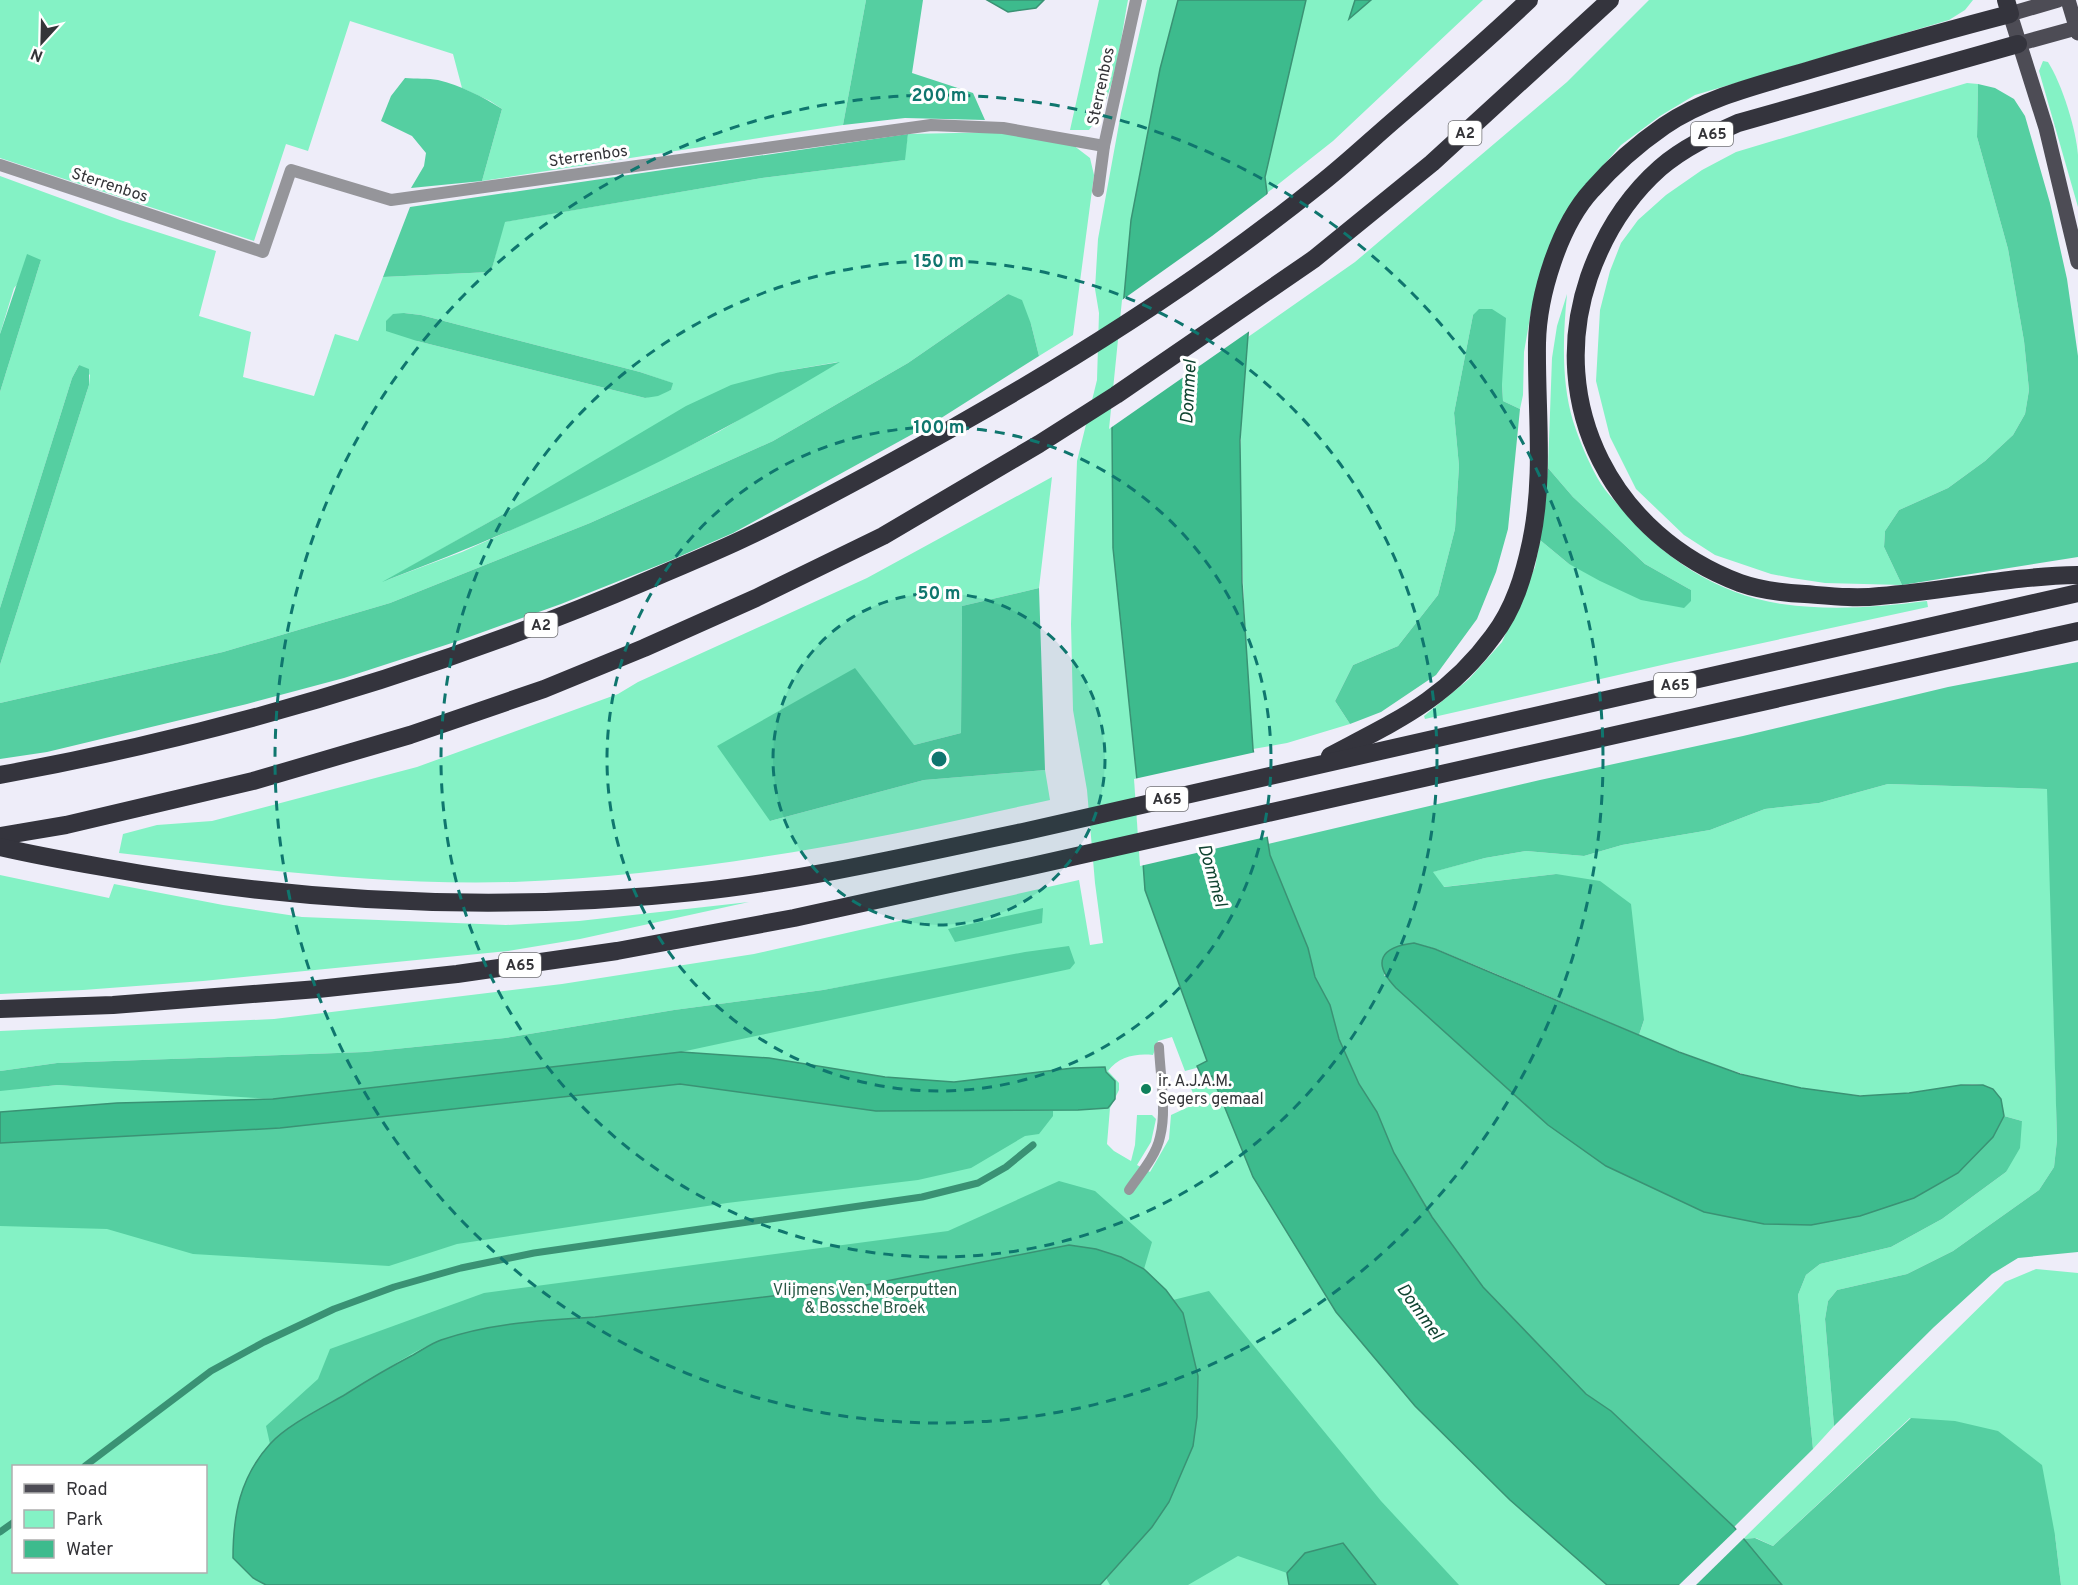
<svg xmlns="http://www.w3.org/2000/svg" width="2078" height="1585" font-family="Overpass,sans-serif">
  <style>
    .green { fill: #84f2c5; fill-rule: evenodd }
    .forest { fill: #55cfa1 }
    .water { fill: #3dbb8d; stroke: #3a9274; stroke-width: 1.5 }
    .pier { fill: #eeedf9 }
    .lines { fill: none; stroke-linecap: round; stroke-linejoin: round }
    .stream { stroke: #3a9274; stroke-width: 7 }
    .service { stroke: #95959a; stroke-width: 10 }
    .minor { stroke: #95959a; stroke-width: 12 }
    .primary { stroke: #4d4c55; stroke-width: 15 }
    .motorway { stroke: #34343d; stroke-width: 18 }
    .ring { fill: none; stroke: #0f766e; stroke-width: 3; stroke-dasharray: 10 8 }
    .poi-dot { fill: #10805c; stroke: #fff; stroke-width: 2 }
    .labels { text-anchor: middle; stroke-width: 6; stroke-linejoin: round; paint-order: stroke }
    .shield { fill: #fff; stroke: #717174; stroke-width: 1.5 }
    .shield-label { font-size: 15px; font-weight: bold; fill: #343438 }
    .street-label { font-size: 16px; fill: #343438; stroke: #fff }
    .poi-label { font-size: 16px; fill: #343438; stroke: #fff; text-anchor: start }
    .park-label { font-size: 16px; fill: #275845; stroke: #fff }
    .water-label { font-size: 18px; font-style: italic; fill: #104431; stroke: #fff }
    .centre { fill: #0f766e; stroke: #fff; stroke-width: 3 }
    .ring-label { font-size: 18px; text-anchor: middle; font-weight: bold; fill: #0f766e; stroke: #fff; stroke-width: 6; stroke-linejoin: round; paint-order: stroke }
  </style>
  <rect width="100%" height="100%" fill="#eeedf9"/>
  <!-- green -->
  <g class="green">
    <polygon points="0,0 866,0 843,125 482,181 502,109 490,101 462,88 453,54 350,21 308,151 286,144 254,241 0,158"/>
    <path d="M 1099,0 L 1128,0 C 1120,41 1116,97 1089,130 L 1070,130 Z"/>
    <path d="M 1147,0 L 1178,0 L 1160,69 L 1131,220 L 1112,429 L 1113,548 L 1137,780 L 1201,1044 L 1207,1061 L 1476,1463 L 1607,1585 L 0,1585 L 0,1088 L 28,1088 L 58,1085 L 94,1087 L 397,1070 L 1069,946 L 823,990 L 674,1010 L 505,1038 L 365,1052 L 57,1063 L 0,1071 L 0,1031 L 274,1019 L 562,984 L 754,954 L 1079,880 L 1090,945 L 1103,943 L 1095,883 L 1087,790 L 1073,710 L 1071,624 L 1077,461 L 1097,380 L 1099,313 L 1095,289 L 1098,239 L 1121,113 ZM 1172,1037 L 1185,1071 L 1200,1067 L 1204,1079 L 1190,1086 L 1197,1103 L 1171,1115 L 1169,1139 L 1150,1172 L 1137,1165 L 1151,1142 L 1156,1119 L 1152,1115 L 1137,1115 L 1135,1145 L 1131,1161 L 1114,1151 L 1107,1144 L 1110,1108 L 1119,1090 L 1119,1083 L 1108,1071 C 1118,1057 1136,1053 1153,1055 L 1158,1041 ZM 14,1466 L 206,1466 L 206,1572 L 14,1572 Z"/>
    <polygon points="1306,0 1355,0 1350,18 1371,0 1483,0 1333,141 1267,193 1265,177"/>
    <path d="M 1649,0 L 1973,0 L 1965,10 L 1949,20 L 1695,95 L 1660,116 L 1621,145 L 1594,176 L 1567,212 L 1543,263 L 1532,306 L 1524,352 L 1523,395 L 1520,409 L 1503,401 L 1502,384 L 1473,315 L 1454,413 L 1459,466 L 1455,529 L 1438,595 L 1398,646 L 1353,665 L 1335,701 L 1350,724 L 1287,743 L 1253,749 C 1246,647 1239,545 1241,442 C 1241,407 1245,372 1248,337 L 1355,262 L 1567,82 Z"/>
    <path d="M 2043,61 L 2048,62 C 2062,84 2076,129 2078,155 C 2078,172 2078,190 2078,207 L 2039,71 Z"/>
    <polygon points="1967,83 1978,84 1977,137 2008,249 2024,341 2029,390 2025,414 2013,435 1985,461 1948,488 1899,510 1885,531 1884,547 1902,585 1825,583 1792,578 1771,574 1715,555 1684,535 1636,489 1610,437 1596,381 1600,310 1610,271 1621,243 1638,220 1666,195 1702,170 1736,152"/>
    <path d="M 1003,132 L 1073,145 L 1090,158 L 1094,175 L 1073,335 L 1039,356 L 1031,324 L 1008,294 L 908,363 L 773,441 L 590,523 L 390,603 L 223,652 L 0,703 L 0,665 L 89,385 L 90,375 L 79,365 L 72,378 L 0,608 L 0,392 L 41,260 L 14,288 L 0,334 L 0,176 L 120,220 L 216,251 L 199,316 L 251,332 L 243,377 L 314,396 L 335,334 L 358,341 L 383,277 L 491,272 L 504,222 L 762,178 L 904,160 L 908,134 ZM 404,313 L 421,315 L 640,372 L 672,383 L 671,390 L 645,398 L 417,341 ZM 838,362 L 718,432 L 582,498 L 462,552 L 387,580 L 507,512 L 780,372 Z"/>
    <path d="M 1567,294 C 1563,335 1561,381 1573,421 C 1580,442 1589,464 1601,484 C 1606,492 1614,500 1621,508 C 1661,557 1718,595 1782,604 C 1831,611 1878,607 1927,601 L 1928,607 L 1675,662 L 1425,719 L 1424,716 L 1469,679 L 1502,642 L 1535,567 L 1540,540 L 1569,564 L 1691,590 L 1645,564 L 1573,497 L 1548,468 L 1552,358 L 1557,326 Z"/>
    <path d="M 1052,477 L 1039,588 L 962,606 L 961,733 L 914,745 L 770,821 L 924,780 L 1045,770 L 1050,800 C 975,816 899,834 823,847 C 721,865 617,878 514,882 C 382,886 250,868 119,853 L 123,834 L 157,825 L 212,821 L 417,767 L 618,694 L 638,682 L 867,578 Z"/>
    <path d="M 1888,784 L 2048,789 L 2057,1140 L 2054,1167 L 2039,1190 L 1953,1251 L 1907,1274 L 1837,1290 L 1828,1301 L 1825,1319 L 1834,1426 L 1813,1449 L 1798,1295 L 1806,1275 L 1820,1264 L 1891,1247 L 1942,1219 L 2006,1172 L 2022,1121 L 2004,1116 C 2001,1102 1998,1087 1982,1085 C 1968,1082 1951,1087 1937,1089 C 1912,1092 1885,1097 1859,1095 C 1782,1092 1710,1065 1639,1035 L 1644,1020 L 1556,874 L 1443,887 L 1432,872 L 1485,858 L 1526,851 L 1584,856 L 1622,845 L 1710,830 L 1765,809 L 1819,803 Z"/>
    <polygon points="0,875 109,898 114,884 223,905 302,917 506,925 579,921 749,902 580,939 508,951 203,981 83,990 0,994"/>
    <polygon points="2036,1269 2078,1273 2078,1585 2061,1585 2055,1535 1910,1418 1773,1546 1756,1538 1743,1539 2005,1282"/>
  </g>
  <!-- forest -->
  <g class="forest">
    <polygon points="866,0 923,0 912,73 973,93 985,120 905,118 843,125"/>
    <path d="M 405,78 C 416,79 428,78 438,80 C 460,85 483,97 502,109 L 482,181 L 411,188 L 424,166 L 426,153 L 412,136 L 381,121 L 391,96 Z"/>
    <polygon points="1978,84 1995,88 2014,99 2025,116 2050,203 2067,279 2078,356 2078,557 1902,585 1884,547 1885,531 1899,510 1948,488 1985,461 2013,435 2025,414 2029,390 2024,341 2008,249 1977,137"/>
    <polygon points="908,134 905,160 762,178 505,222 491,272 383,277 410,207"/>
    <polygon points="27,254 41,260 0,392 0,334"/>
    <polygon points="1008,294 1022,300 1031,324 1039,356 938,420 733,533 669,561 561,604 458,641 344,678 247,704 47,752 0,759 0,703 223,652 390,603 590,523 773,441 908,363"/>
    <polygon points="1479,309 1492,309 1506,318 1502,384 1503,401 1520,409 1508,529 1496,572 1477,619 1436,675 1381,712 1350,724 1335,701 1353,665 1398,646 1438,595 1455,529 1459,466 1454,413 1473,315"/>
    <polygon points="404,313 421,315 640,372 673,383 671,390 658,396 645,398 417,341 386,331 386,321 393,314"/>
    <path d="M 840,362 C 695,450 541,522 382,582 L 507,512 L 686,406 L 731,385 L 780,372 Z"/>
    <polygon points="79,365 89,369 89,385 0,665 0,608 72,378"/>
    <polygon points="1548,468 1573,497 1645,564 1691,590 1691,601 1684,608 1641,600 1600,581 1569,564 1540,540"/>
    <polygon points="1039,588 1045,770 924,780 770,821 717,746 855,668 914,745 961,733 962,606"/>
    <polygon points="2078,662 2078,1252 2018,1258 1992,1274 1934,1327 1834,1426 1825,1319 1828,1301 1837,1290 1907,1274 1953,1251 2039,1190 2054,1167 2057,1140 2047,789 1888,784 1819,803 1765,809 1710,830 1622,845 1584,856 1526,851 1485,858 1433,872 1444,887 1556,874 1600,881 1631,904 1644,1020 1639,1035 1494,973 1436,949 1414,943 1384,975 1464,1048 1993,1137 2004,1116 2022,1121 2020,1148 2006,1172 1942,1219 1891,1247 1820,1264 1806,1275 1798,1295 1813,1449 1734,1527 1611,1411 1586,1394 1572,1381 1483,1287 1432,1217 1394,1153 1377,1112 1359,1084 1339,1039 1330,1005 1315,977 1308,948 1270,855 1268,844 1540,780 1743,736 1948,687"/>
    <polygon points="1043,908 1042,923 955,942 948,929"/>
    <polygon points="1069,946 1075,963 1070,969 681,1052 273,1099 58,1085 0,1091 0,1071 57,1063 365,1052 505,1038 674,1010 823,990 1025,952"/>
    <polygon points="680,1084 876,1111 1053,1111 1053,1116 1039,1134 1025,1136 971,1168 918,1180 727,1203 457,1244 389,1266 193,1254 107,1229 0,1226 0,1143 280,1128"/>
    <path d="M 1059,1181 L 1095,1191 L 1152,1242 L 1144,1269 L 1121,1257 L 1069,1245 L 866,1285 L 595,1317 C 544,1320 490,1323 442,1340 C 421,1347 393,1365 374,1377 C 339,1398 303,1419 270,1444 L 266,1426 L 318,1379 L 330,1349 L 484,1293 L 948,1231 Z"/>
    <polygon points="1209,1291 1381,1501 1459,1585 1376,1585 1343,1543 1305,1553 1287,1573 1238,1556 1188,1585 1110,1585 1106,1578 1152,1527 1169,1502 1198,1376 1183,1313 1173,1300"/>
    <polygon points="1911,1418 1955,1421 1998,1431 2042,1465 2055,1535 2061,1585 1782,1585 1743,1539 1755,1538 1773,1546"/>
  </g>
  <!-- water -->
  <g class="water">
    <polygon points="987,0 1044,0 1036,8 1008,12"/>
    <polygon points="1178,0 1306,0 1265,177 1267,193 1253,270 1240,440 1242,583 1253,749 1270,855 1308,948 1315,977 1330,1005 1339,1039 1359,1084 1377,1112 1394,1153 1432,1217 1483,1287 1586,1394 1611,1411 1734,1527 1782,1585 1607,1585 1510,1500 1415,1406 1336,1312 1253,1177 1212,1076 1203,1079 1197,1066 1207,1061 1145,890 1137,780 1113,548 1112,428 1131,220 1160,69"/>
    <polygon points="1355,0 1371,0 1349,19"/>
    <path d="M 1414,943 L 1435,949 L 1679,1052 L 1740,1074 L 1801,1088 L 1860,1096 L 1909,1093 L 1961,1085 L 1983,1085 L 1993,1089 L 2001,1099 L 2004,1116 L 1993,1137 L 1958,1173 L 1914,1198 L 1860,1216 L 1811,1225 L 1764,1224 L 1704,1212 L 1606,1166 L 1548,1125 L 1396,988 C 1371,962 1381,947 1414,943 Z"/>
    <polygon points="681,1052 769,1058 885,1077 954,1082 1073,1068 1105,1067 1106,1072 1115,1081 1115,1099 1108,1108 1078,1110 876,1111 680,1084 280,1128 0,1143 0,1112 117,1103 273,1099"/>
    <path d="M 1069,1245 L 1096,1249 L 1121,1257 L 1144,1269 L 1166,1290 L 1183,1313 L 1198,1376 L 1197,1417 L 1193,1446 L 1169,1502 L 1152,1527 L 1100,1585 L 266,1585 L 253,1578 L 233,1558 C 233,1515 240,1477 270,1444 C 287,1425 324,1407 346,1394 C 368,1380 390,1367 413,1355 C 422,1350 432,1343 441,1340 C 489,1323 544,1320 595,1317 L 866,1285 Z"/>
    <polygon points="1343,1543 1376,1585 1289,1585 1287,1573 1305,1553"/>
  </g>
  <!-- pier -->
  <g class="pier">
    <polygon points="1270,192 1256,271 1251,330 1109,429 1122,300 1212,236"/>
    <polygon points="1256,752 1270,836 1140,866 1134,779"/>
    <polygon points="1738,1528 1745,1537 1696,1585 1679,1585"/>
  </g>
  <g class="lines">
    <!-- stream -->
    <g class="stream">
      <polyline points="85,1466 211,1371 264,1342 334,1309 394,1287 461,1268 534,1253 922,1197 978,1183 1006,1167 1033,1145"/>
      <polyline points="0,1532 14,1522"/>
    </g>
    <!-- service -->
    <path class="service" d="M 1129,1190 C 1140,1174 1156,1156 1160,1137 C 1167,1111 1160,1074 1159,1047"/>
    <!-- minor -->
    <g class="minor">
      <polyline points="0,165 263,252 291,170 391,200 931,125 1003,128 1104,146"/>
      <polyline points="1098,191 1104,146 1136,0"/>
    </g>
    <!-- primary -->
    <g class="primary">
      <polyline points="2058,0 2010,14 2046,128 2078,262"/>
      <polyline points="2068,0 2078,33"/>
      <polyline points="2018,44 2076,28"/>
    </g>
    <!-- motorway -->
    <g class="motorway">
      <path d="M 2018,44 L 1738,123 C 1711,135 1683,148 1660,168 C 1626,198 1604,234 1589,277 C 1545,406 1614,536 1740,583 C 1760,590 1783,593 1805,594 C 1830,596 1856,599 1880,596 C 1947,591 2011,576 2078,575"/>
      <path d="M 1330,756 C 1396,721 1447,699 1493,636 C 1514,609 1524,575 1531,542 C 1545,476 1536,410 1537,343 C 1538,295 1559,226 1592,190 C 1613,166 1638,144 1664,126 C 1708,96 1763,84 1813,69 C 1878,50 1944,31 2010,14 L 2006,0"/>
      <path d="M 0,775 C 224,734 442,669 651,579 C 683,565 716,552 747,537 C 818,503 887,465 956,426 C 1082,355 1206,276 1319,185 C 1347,163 1372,139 1399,116 C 1443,78 1487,40 1529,0"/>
      <polyline points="0,836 66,825 253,781 410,735 544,689 644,648 756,598 883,536 1039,444 1116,395 1314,259 1432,163 1610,0"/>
      <path d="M 0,847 C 34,855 68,861 102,867 C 300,903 494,913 694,892 C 806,880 917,854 1027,831 L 2078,593"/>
      <polyline points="0,1009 113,1005 318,989 457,974 617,951 794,918 1032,866 2078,631"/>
    </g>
  </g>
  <!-- distance rings -->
  <circle cx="939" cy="759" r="166" fill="#0f766e" fill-opacity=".12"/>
  <g class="ring">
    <circle cx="939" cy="759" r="166"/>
    <circle cx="939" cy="759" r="332"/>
    <circle cx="939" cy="759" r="498"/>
    <circle cx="939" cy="759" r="664"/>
  </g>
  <!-- markers -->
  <circle class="poi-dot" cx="1146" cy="1089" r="6"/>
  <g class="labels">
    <!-- shield labels -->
    <g class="shield">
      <rect x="1448.5" y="121" width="33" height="24" rx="4.5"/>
      <rect x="1691" y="122" width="42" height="24" rx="4.5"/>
      <rect x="524.5" y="613" width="33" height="24" rx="4.5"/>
      <rect x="1654" y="673" width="42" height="24" rx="4.5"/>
      <rect x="1146" y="787" width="42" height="24" rx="4.5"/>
      <rect x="499" y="953" width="42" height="24" rx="4.5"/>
    </g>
    <g class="shield-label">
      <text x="1465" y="138">A2</text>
      <text x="1712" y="139">A65</text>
      <text x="541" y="630">A2</text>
      <text x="1675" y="690">A65</text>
      <text x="1167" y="804">A65</text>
      <text x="520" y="970">A65</text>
    </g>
    <!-- street labels -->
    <g class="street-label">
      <text transform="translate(1100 86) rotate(-78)" y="6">Sterrenbos</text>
      <text transform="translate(588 155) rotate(-8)" y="6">Sterrenbos</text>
      <text transform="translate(110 184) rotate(18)" y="6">Sterrenbos</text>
    </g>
    <!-- poi labels -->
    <g class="poi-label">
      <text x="1158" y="1086">ir. A.J.A.M.<tspan x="1158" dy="18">Segers gemaal</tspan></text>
    </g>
    <!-- park labels -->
    <g class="park-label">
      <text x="865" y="1295">Vlijmens Ven, Moerputten<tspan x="865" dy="18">&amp; Bossche Broek</tspan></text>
    </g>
    <!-- water labels -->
    <g class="water-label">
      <text transform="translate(1188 392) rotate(-87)" y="6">Dommel</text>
      <text transform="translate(1213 875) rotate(74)" y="6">Dommel</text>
      <text transform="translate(1420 1311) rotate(54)" y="6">Dommel</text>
    </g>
  </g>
  <circle cx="939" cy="759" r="9" class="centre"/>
  <g class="ring-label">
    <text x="939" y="101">200 m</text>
    <text x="939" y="267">150 m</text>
    <text x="939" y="433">100 m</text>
    <text x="939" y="599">50 m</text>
  </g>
  <!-- legend -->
  <rect x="12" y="1465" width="195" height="108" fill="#ffffff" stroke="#aeaeaf" stroke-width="1.5"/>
  <rect x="24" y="1484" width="30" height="9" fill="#4d4c55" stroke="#aeaeaf" stroke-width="1.5"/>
  <text x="66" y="1495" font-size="18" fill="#343438">Road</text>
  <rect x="24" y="1510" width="30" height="18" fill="#84f2c5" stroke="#aeaeaf" stroke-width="1.5"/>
  <text x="66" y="1525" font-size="18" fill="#343438">Park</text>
  <rect x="24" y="1540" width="30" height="18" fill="#3dbb8d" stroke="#aeaeaf" stroke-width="1.5"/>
  <text x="66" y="1555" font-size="18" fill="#343438">Water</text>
  <!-- north arrow -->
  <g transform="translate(42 42) rotate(202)" stroke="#ffffff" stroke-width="4.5" paint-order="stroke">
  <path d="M0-4.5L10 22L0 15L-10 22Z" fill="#343438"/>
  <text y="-9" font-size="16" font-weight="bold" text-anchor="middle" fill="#343438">N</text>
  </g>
</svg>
